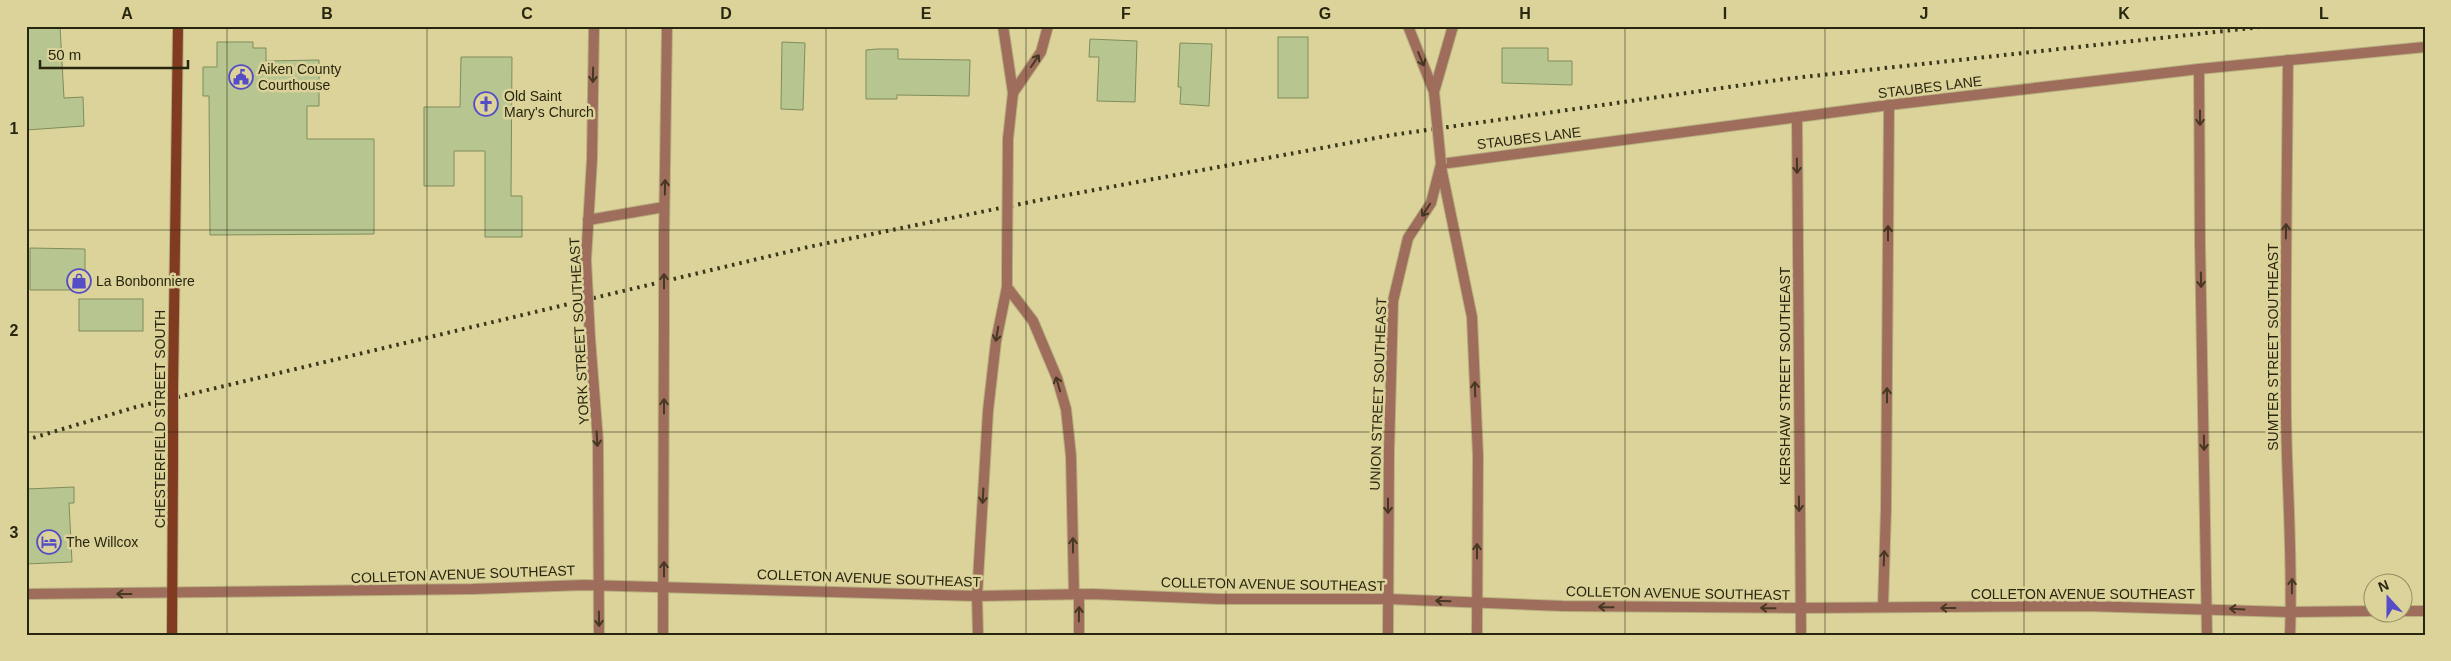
<svg xmlns="http://www.w3.org/2000/svg" width="2451" height="661" font-family="Arial,sans-serif">
  <style>
    .building { fill: #b7c590; stroke: #808d5a }
    .lines { fill: none; stroke-linecap: round; stroke-linejoin: round }
    .street-casing { stroke: #b8b07f; stroke-width: 12 }
    .secondary-casing { stroke: #b8b07f; stroke-width: 12 }
    .street { stroke: #9f6d5c; stroke-width: 10 }
    .secondary { stroke: #813b21; stroke-width: 10 }
    .rail { stroke: #3b371d; stroke-width: 4; stroke-dasharray: 2.5 5; stroke-linecap: butt }
    .street-bridge-casing { stroke: #b8b07f; stroke-width: 12; stroke-linecap: butt }
    .secondary-bridge-casing { stroke: #b8b07f; stroke-width: 12; stroke-linecap: butt }
    .street-bridge { stroke: #9f6d5c; stroke-width: 10 }
    .secondary-bridge { stroke: #813b21; stroke-width: 10 }
    .oneway { stroke: #463822 }
    .grid { fill: none; stroke: #29260f; stroke-width: 1; stroke-opacity: 0.55 }
    .labels { text-anchor: middle; stroke-width: 5; stroke-linejoin: round; paint-order: stroke }
    .poi-label { font-size: 14px; fill: #29260f; stroke: #dcd39b; text-anchor: start }
    .street-label { font-size: 14px; fill: #29260f; stroke: #dcd39b }
    .neatline { fill: none; stroke: #29260f; stroke-width: 2 }
    .grid-label { font-size: 16px; text-anchor: middle; font-weight: bold; fill: #29260f }
  </style>
  <rect width="100%" height="100%" fill="#dcd39b"/>
  <!-- building -->
  <g class="building">
    <polygon points="26,26 60,26 64,98 83,97 84,126 26,130"/>
    <rect x="1278" y="37" width="30" height="61"/>
    <polygon points="1090,39 1137,41 1135,102 1097,101 1099,57 1089,57"/>
    <polygon points="217,42 253,42 253,48 266,48 266,61 319,60 319,106 307,106 307,139 374,139 374,234 210,235 209,96 203,96 203,67 217,67"/>
    <polygon points="782,42 805,43 803,110 781,109"/>
    <polygon points="1180,43 1212,44 1209,106 1180,104 1181,87 1178,87"/>
    <polygon points="1502,48 1548,48 1548,61 1572,61 1572,85 1502,83"/>
    <polygon points="877,49 898,49 898,59 970,60 969,96 897,95 897,99 866,99 866,50"/>
    <polygon points="461,57 512,57 511,196 522,196 522,237 485,237 485,151 454,151 454,186 424,186 424,107 460,107"/>
    <polygon points="30,248 85,249 85,290 30,290"/>
    <rect x="79" y="299" width="64" height="32"/>
    <polygon points="74,487 74,503 69,503 72,562 26,564 26,489"/>
  </g>
  <g class="lines">
    <!-- street casing -->
    <g class="street-casing">
      <g id="street">
        <polyline points="1003,26 1013,93 1008,139"/>
        <polyline points="1408,26 1434,92"/>
        <path d="M 2288,60 C 2287,178 2285,297 2286,415 C 2287,489 2293,562 2290,635"/>
        <polyline points="2199,69 2200,243 2207,635"/>
        <polyline points="1434,92 1453,26"/>
        <polyline points="1013,93 1041,52 1048,26"/>
        <polyline points="1797,118 1801,635"/>
        <polyline points="1441,164 1889,105 2199,69 2425,47"/>
        <polyline points="1441,167 1472,317 1478,456 1477,635"/>
        <polyline points="588,220 664,207"/>
        <polyline points="664,236 667,26"/>
        <polyline points="586,260 592,159 594,26"/>
        <polyline points="1007,287 1033,321 1057,378 1066,409 1071,456 1074,594"/>
        <polyline points="590,338 598,441 599,635"/>
        <polyline points="26,594 473,589 584,585 977,596 1092,594 1219,599 1388,599 1563,606 1801,608 2085,606 2291,612 2374,611"/>
        <polyline points="1883,607 1886,509 1889,105"/>
        <polyline points="2404,611 2425,611"/>
        <polyline points="663,635 664,325"/>
        <polyline points="978,635 977,596 988,411 996,341 1007,287 1007,265"/>
        <polyline points="1079,635 1079,594"/>
        <polyline points="1388,635 1389,451 1393,301 1408,238 1431,203 1441,164"/>
      </g>
    </g>
    <!-- secondary casing -->
    <g class="secondary-casing">
      <g id="secondary">
        <polyline points="173,390 178,26"/>
        <polyline points="172,635 173,461"/>
      </g>
    </g>
    <!-- street -->
    <use href="#street" class="street"/>
    <!-- secondary -->
    <use href="#secondary" class="secondary"/>
    <!-- rail -->
    <polyline class="rail" points="26,440 136,407 808,247 1040,200 1392,135 1785,79 2270,26"/>
    <!-- street-bridge casing -->
    <g class="street-bridge-casing">
      <g id="street-bridge">
        <polyline points="1434,92 1441,164"/>
        <polyline points="586,260 590,338"/>
        <polyline points="1007,265 1008,139"/>
        <polyline points="664,325 664,236"/>
      </g>
    </g>
    <!-- secondary-bridge casing -->
    <g class="secondary-bridge-casing">
      <polyline id="secondary-bridge" points="173,461 173,390"/>
    </g>
    <!-- street-bridge -->
    <use href="#street-bridge" class="street-bridge"/>
    <!-- secondary-bridge -->
    <use href="#secondary-bridge" class="secondary-bridge"/>
  </g>
  <!-- one-way arrows -->
  <defs><path id="oneway-shaft" d="M-6 0H5M1.5-3L5.5 0L1.5 3" fill="none" stroke-width="1.6" stroke-linecap="round" stroke-linejoin="round" transform="scale(1.25)"/></defs>
  <g class="oneway">
    <use href="#oneway-shaft" transform="translate(1421 59) rotate(68)"/>
    <use href="#oneway-shaft" transform="translate(1035 61) rotate(-56)"/>
    <use href="#oneway-shaft" transform="translate(593 75) rotate(91)"/>
    <use href="#oneway-shaft" transform="translate(2200 118) rotate(90)"/>
    <use href="#oneway-shaft" transform="translate(1797 166) rotate(89)"/>
    <use href="#oneway-shaft" transform="translate(665 187) rotate(-89)"/>
    <use href="#oneway-shaft" transform="translate(1426 210) rotate(123)"/>
    <use href="#oneway-shaft" transform="translate(2286 231) rotate(-89)"/>
    <use href="#oneway-shaft" transform="translate(1888 233) rotate(-90)"/>
    <use href="#oneway-shaft" transform="translate(2201 280) rotate(89)"/>
    <use href="#oneway-shaft" transform="translate(664 281) rotate(-90)"/>
    <use href="#oneway-shaft" transform="translate(997 334) rotate(100)"/>
    <use href="#oneway-shaft" transform="translate(1058 384) rotate(-107)"/>
    <use href="#oneway-shaft" transform="translate(1475 389) rotate(-92)"/>
    <use href="#oneway-shaft" transform="translate(1887 395) rotate(-90)"/>
    <use href="#oneway-shaft" transform="translate(664 406) rotate(-90)"/>
    <use href="#oneway-shaft" transform="translate(597 439) rotate(87)"/>
    <use href="#oneway-shaft" transform="translate(2204 443) rotate(89)"/>
    <use href="#oneway-shaft" transform="translate(983 496) rotate(93)"/>
    <use href="#oneway-shaft" transform="translate(1799 504) rotate(89)"/>
    <use href="#oneway-shaft" transform="translate(1388 506) rotate(90)"/>
    <use href="#oneway-shaft" transform="translate(1073 545) rotate(-90)"/>
    <use href="#oneway-shaft" transform="translate(1477 551) rotate(-90)"/>
    <use href="#oneway-shaft" transform="translate(1884 558) rotate(-88)"/>
    <use href="#oneway-shaft" transform="translate(664 569) rotate(-90)"/>
    <use href="#oneway-shaft" transform="translate(2292 586) rotate(-89)"/>
    <use href="#oneway-shaft" transform="translate(124 594) rotate(180)"/>
    <use href="#oneway-shaft" transform="translate(1443 601) rotate(-178)"/>
    <use href="#oneway-shaft" transform="translate(1606 607) rotate(-179)"/>
    <use href="#oneway-shaft" transform="translate(1768 608) rotate(-179)"/>
    <use href="#oneway-shaft" transform="translate(1948 608) rotate(-180)"/>
    <use href="#oneway-shaft" transform="translate(2237 609) rotate(-177)"/>
    <use href="#oneway-shaft" transform="translate(1079 614) rotate(-89)"/>
    <use href="#oneway-shaft" transform="translate(599 619) rotate(89)"/>
  </g>
  <!-- grid -->
  <path class="grid" d="M 227,26 L 227,635M 427,26 L 427,635M 626,26 L 626,635M 826,26 L 826,635M 1026,26 L 1026,635M 1226,26 L 1226,635M 1425,26 L 1425,635M 1625,26 L 1625,635M 1825,26 L 1825,635M 2024,26 L 2024,635M 2224,26 L 2224,635M 26,230 L 2425,230M 26,432 L 2425,432"/>
  <!-- icons -->
  <defs>
    <g id="civic-ring" transform="scale(1.25)"><circle r="9.5" fill="#dcd39b" stroke="#544dc5" stroke-width="1.5"/><path d="M-.6-6.5H3V-4.5H.6V-3L4-1V1h2V6H-6V1h2V-1L-.6-3ZM-1.2 2.5V6h2.4V2.5Z" fill="#544dc5"/></g>
    <g id="church-ring" transform="scale(1.25)"><circle r="9.5" fill="#dcd39b" stroke="#544dc5" stroke-width="1.5"/><path d="M-1.2-6h2.4v3.5h3.3v2.4h-3.3V6h-2.4V-.1h-3.3v-2.4h3.3Z" fill="#544dc5"/></g>
    <g id="shop-ring" transform="scale(1.25)"><circle r="9.5" fill="#dcd39b" stroke="#544dc5" stroke-width="1.5"/><path d="M-5-2.5h2.3a2.7 3.5 0 0 1 5.4 0H5L5.5 6h-11ZM-1.5-2.5h3a1.5 2.3 0 0 0-3 0Z" fill="#544dc5"/></g>
    <g id="hotel-ring" transform="scale(1.25)"><circle r="9.5" fill="#dcd39b" stroke="#544dc5" stroke-width="1.5"/><path d="M-6-4.5h1.5V1H6V5H4.5V3h-9V5H-6ZM-4 0a1.8 1.8 0 1 1 3.6 0ZM.5 0V-2.5h3Q6-2.5 6 0Z" fill="#544dc5"/></g>
  </defs>
  <g fill-rule="evenodd">
    <use href="#civic-ring" x="241" y="77"/>
    <use href="#church-ring" x="486" y="104"/>
    <use href="#shop-ring" x="79" y="281"/>
    <use href="#hotel-ring" x="49" y="542"/>
  </g>
  <g class="labels">
    <!-- poi labels -->
    <g class="poi-label">
      <text x="258" y="74">Aiken County<tspan x="258" dy="16">Courthouse</tspan></text>
      <text x="504" y="101">Old Saint<tspan x="504" dy="16">Mary's Church</tspan></text>
      <text x="96" y="286">La Bonbonniere</text>
      <text x="66" y="547">The Willcox</text>
    </g>
    <!-- street labels -->
    <g class="street-label">
      <text transform="translate(1930 87) rotate(-7)" y="5">STAUBES LANE</text>
      <text transform="translate(1529 138) rotate(-7)" y="5">STAUBES LANE</text>
      <text transform="translate(579 331) rotate(-93)" y="5">YORK STREET SOUTHEAST</text>
      <text transform="translate(2273 347) rotate(-90)" y="5">SUMTER STREET SOUTHEAST</text>
      <text transform="translate(1785 376) rotate(-90)" y="5">KERSHAW STREET SOUTHEAST</text>
      <text transform="translate(1378 394) rotate(-88)" y="5">UNION STREET SOUTHEAST</text>
      <text transform="translate(160 419) rotate(-90)" y="5">CHESTERFIELD STREET SOUTH</text>
      <text transform="translate(463 574) rotate(-2)" y="5">COLLETON AVENUE SOUTHEAST</text>
      <text transform="translate(869 578) rotate(2)" y="5">COLLETON AVENUE SOUTHEAST</text>
      <text transform="translate(1273 584) rotate(1)" y="5">COLLETON AVENUE SOUTHEAST</text>
      <text transform="translate(1678 593) rotate(1)" y="5">COLLETON AVENUE SOUTHEAST</text>
      <text x="2083" y="599">COLLETON AVENUE SOUTHEAST</text>
    </g>
  </g>
  <!-- border -->
  <rect width="2451" height="661" fill="none" stroke="#dcd39b" stroke-width="55"/>
  <!-- north arrow -->
  <g transform="translate(2388 598) rotate(339)"><circle r="24" fill="#dcd39b" stroke="#948e63"/>
  <path d="M0-4L9 19L0 12L-9 19Z" fill="#544dc5"/>
  <text y="-8" font-size="14" font-weight="bold" text-anchor="middle" fill="#29260f">N</text>
  </g>
  <!-- scale -->
  <path d="M40 60v8h148v-8" fill="none" stroke="#29260f" stroke-width="2.5"/>
  <text x="48" y="60" font-size="15" fill="#29260f" stroke="#dcd39b" stroke-width="4" paint-order="stroke">50 m</text>
  <rect x="28" y="28" width="2396" height="606" class="neatline"/>
  <g class="grid-label">
    <text x="127" y="19">A</text>
    <text x="327" y="19">B</text>
    <text x="527" y="19">C</text>
    <text x="726" y="19">D</text>
    <text x="926" y="19">E</text>
    <text x="1126" y="19">F</text>
    <text x="1325" y="19">G</text>
    <text x="1525" y="19">H</text>
    <text x="1725" y="19">I</text>
    <text x="1924" y="19">J</text>
    <text x="2124" y="19">K</text>
    <text x="2324" y="19">L</text>
    <text x="14" y="134">1</text>
    <text x="14" y="336">2</text>
    <text x="14" y="538">3</text>
  </g>
</svg>
